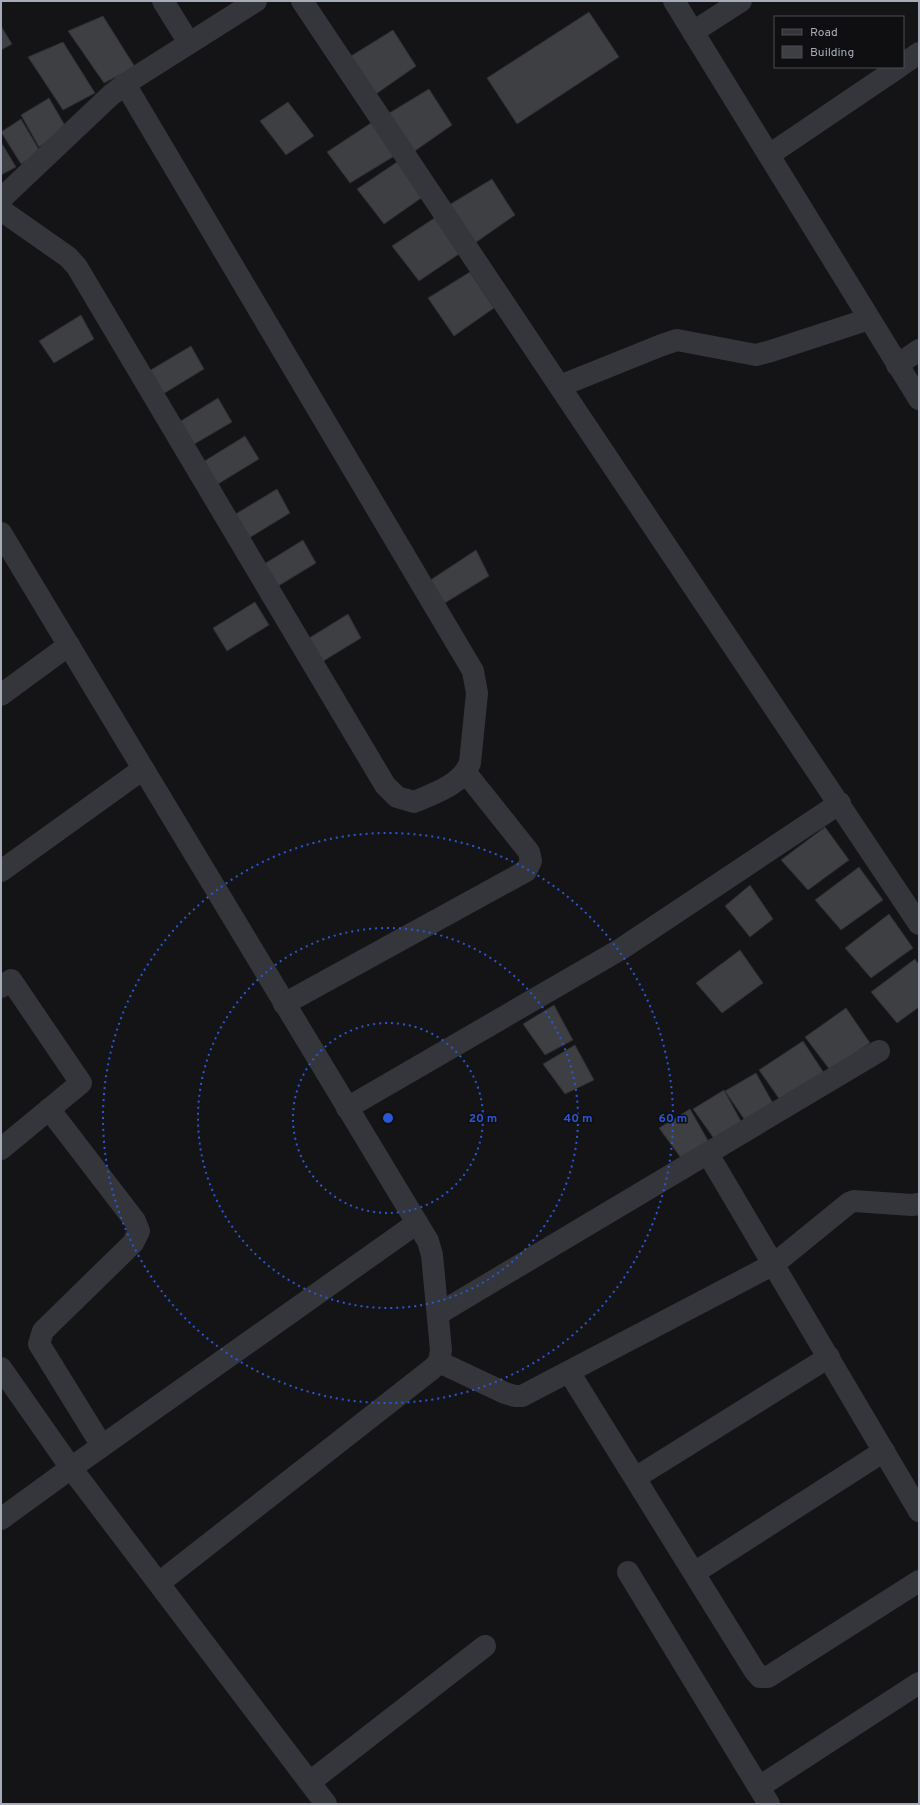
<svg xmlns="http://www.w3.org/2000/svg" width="920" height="1805" font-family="Overpass,sans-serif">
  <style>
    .building { fill: #3e3f43; stroke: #2d2e32 }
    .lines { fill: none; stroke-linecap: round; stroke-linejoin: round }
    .street { stroke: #34363b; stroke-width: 22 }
    .ring { fill: none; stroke: #2b57d5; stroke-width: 2; stroke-dasharray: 2 4 }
    .centre { fill: #2b57d5; stroke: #0f0f11; stroke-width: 2 }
    .ring-label { font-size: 12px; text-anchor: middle; font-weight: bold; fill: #2b57d5; stroke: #0f0f11; stroke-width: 3; stroke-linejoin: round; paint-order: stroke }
  </style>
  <rect width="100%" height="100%" fill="#141416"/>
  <!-- building -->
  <g class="building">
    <polygon points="589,12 619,57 517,124 487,78"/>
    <polygon points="103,16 135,67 104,83 68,31"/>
    <polygon points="1,26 12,44 1,50"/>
    <polygon points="393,30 416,66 376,94 351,56"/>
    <polygon points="63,42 95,93 63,110 28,57"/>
    <polygon points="429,89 452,125 412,153 386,115"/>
    <polygon points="49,98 67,129 39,147 21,115"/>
    <polygon points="288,102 314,136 286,155 260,121"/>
    <polygon points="21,119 41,153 21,164 1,132"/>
    <polygon points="371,123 396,155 350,183 327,152"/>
    <polygon points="1,142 16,167 1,175"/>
    <polygon points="400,160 424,196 384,224 357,189"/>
    <polygon points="492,179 515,215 475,243 449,205"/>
    <polygon points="436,217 459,254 419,281 392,246"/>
    <polygon points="470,272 494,308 454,336 428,298"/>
    <polygon points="81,315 94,339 54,363 39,341"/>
    <polygon points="191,346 204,369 163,394 149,371"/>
    <polygon points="218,398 232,422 191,446 176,424"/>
    <polygon points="245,436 259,459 218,484 203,462"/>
    <polygon points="277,489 290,513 249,538 234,515"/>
    <polygon points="303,540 316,563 275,588 261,566"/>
    <polygon points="476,550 489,576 443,604 429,581"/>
    <polygon points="255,602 269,625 227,651 213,628"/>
    <polygon points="348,614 361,638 320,663 306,640"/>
    <polygon points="825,827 849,860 808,890 781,860"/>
    <polygon points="859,867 883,900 841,930 815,900"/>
    <polygon points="750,885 773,919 750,937 725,906"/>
    <polygon points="889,914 913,948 871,978 845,948"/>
    <polygon points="740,950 763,983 722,1013 696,983"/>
    <polygon points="915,959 919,965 919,1007 897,1023 871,992"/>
    <polygon points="554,1005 573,1040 545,1055 523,1024"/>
    <polygon points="846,1008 870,1043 830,1070 805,1037"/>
    <polygon points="803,1041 826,1076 780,1100 759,1070"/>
    <polygon points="575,1045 594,1080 565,1094 543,1064"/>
    <polygon points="756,1073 775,1107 746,1122 725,1091"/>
    <polygon points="724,1090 743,1125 715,1140 693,1109"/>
    <polygon points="690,1109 710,1144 681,1158 659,1128"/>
  </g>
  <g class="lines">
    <!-- street -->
    <g class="street">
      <polyline points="163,1 189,43"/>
      <polyline points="302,1 919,924"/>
      <polyline points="674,1 919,399"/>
      <polyline points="693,32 741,1"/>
      <polyline points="903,64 919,53"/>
      <polyline points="769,155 899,67"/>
      <polyline points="1,199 111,95 125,84 256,1"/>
      <path d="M 1,210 L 68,257 L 77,267 L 385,785 L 397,797 L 414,802 C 435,793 461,785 470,763 L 477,693 L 473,671 L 125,84"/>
      <polyline points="897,365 919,350"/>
      <polyline points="560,386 662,345 677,340 756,355 771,351 869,319"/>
      <polyline points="1,533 428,1241 432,1255 441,1350 439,1362 432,1369 159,1583"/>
      <polyline points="1,695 69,645"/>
      <polyline points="1,871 143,769"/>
      <polyline points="1,987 11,980 81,1083 1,1149"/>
      <polyline points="284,1004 526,871 531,861 529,852 466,773"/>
      <polyline points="347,1108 621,949 840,803"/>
      <polyline points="49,1109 135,1221 139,1231 133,1243 43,1331 39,1344 102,1446"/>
      <polyline points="708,1154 919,1511"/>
      <polyline points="438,1314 879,1051"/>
      <polyline points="439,1362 505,1393 515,1396 522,1396 774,1264 849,1203 854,1201 912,1205 919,1204"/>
      <polyline points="1,1368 71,1468 326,1804"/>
      <polyline points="569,1372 754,1670 760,1677 768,1677 919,1581"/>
      <polyline points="635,1478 829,1357"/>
      <polyline points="1,1519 71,1468 417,1223"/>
      <polyline points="628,1572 769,1804"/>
      <polyline points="694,1573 884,1451"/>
      <polyline points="310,1782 485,1646"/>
      <polyline points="759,1787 919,1683"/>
    </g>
  </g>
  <!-- distance rings -->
  <g class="ring">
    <circle cx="388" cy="1118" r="95"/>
    <circle cx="388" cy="1118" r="190"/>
    <circle cx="388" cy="1118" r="285"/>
  </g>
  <circle cx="388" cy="1118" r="6" class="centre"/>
  <g class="ring-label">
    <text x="483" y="1122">20 m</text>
    <text x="578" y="1122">40 m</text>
    <text x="673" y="1122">60 m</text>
  </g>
  <!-- border -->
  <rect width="920" height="1805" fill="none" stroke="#a5abb7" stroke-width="4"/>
  <!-- legend -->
  <rect x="774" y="16" width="130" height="52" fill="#0f0f11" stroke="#4b4d53"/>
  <rect x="782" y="29" width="20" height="6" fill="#34363b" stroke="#4b4d53"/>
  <text x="810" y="36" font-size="12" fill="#a5abb7">Road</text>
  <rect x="782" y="46" width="20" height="12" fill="#3e3f43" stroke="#4b4d53"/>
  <text x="810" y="56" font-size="12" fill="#a5abb7">Building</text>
</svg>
